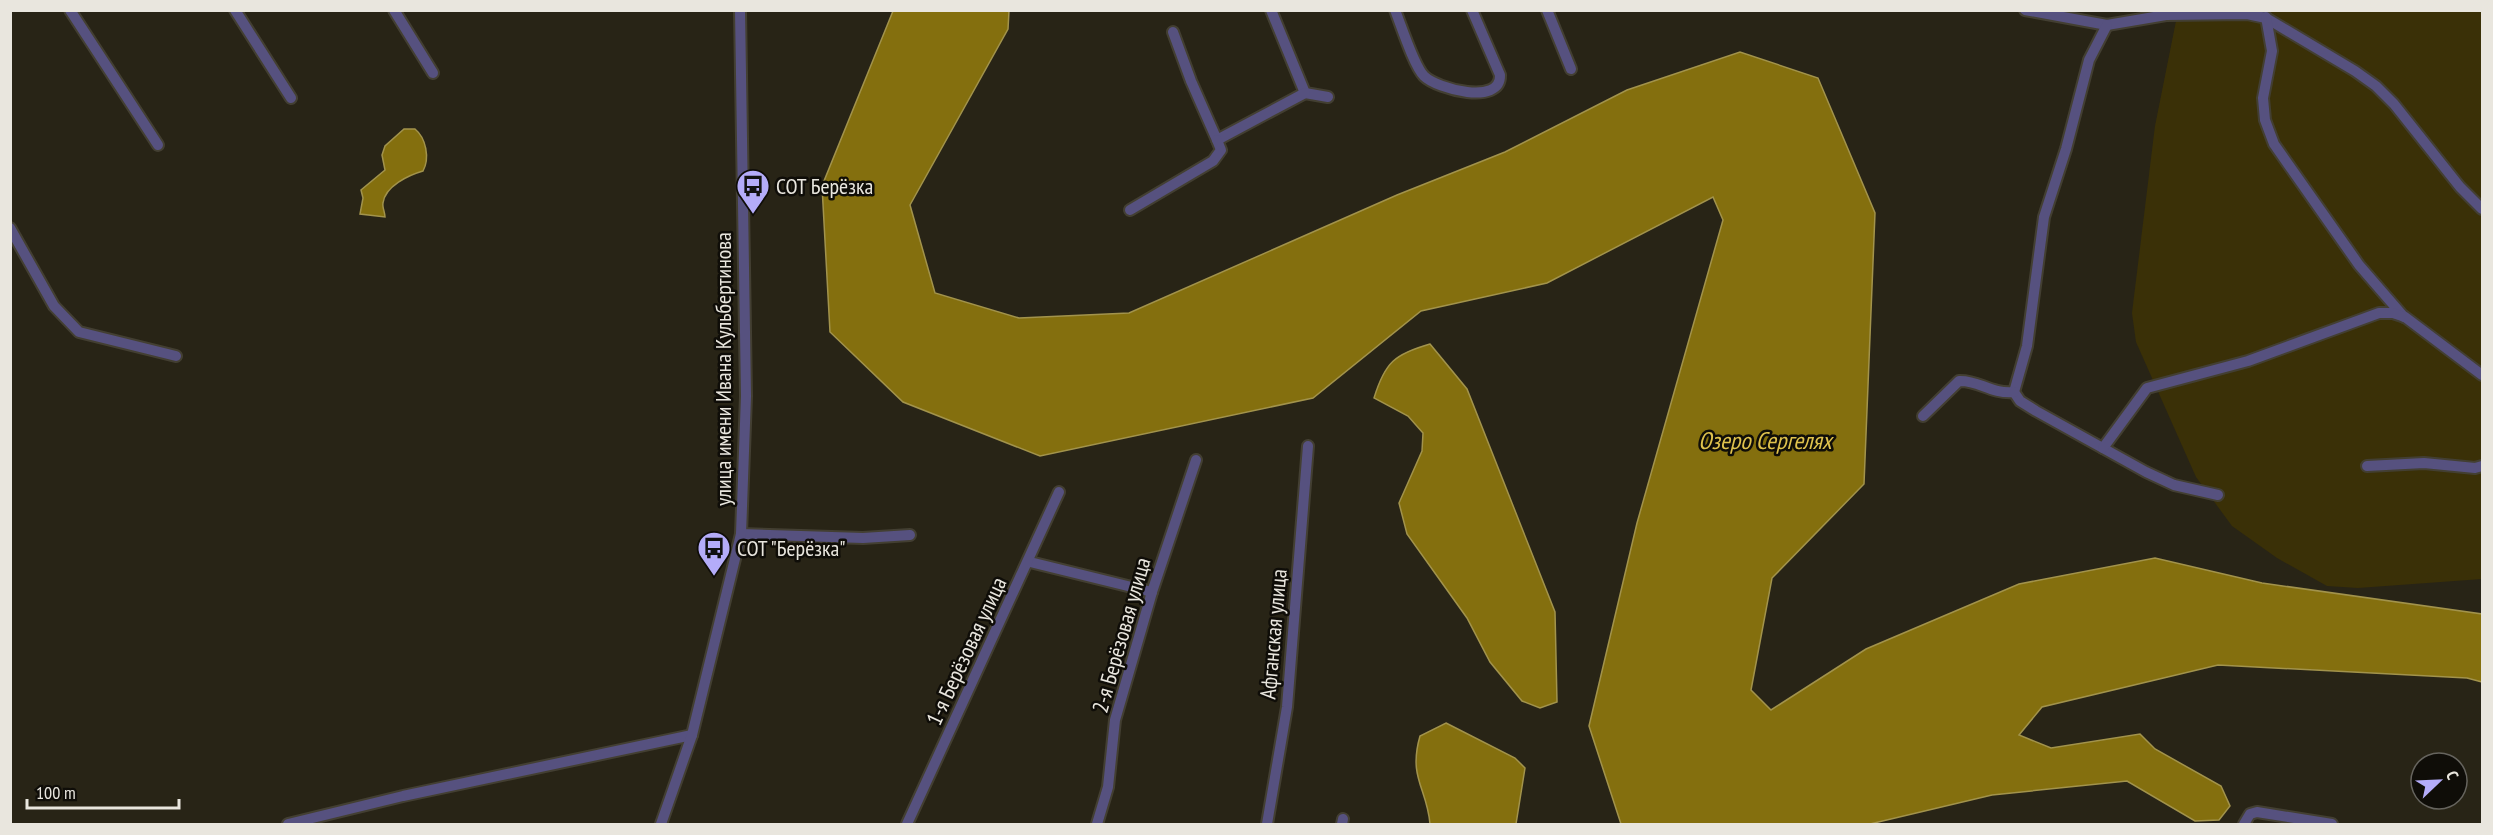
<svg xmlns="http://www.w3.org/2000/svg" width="2493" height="835" font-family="'PT Sans Narrow',sans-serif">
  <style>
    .green { fill: #3a3007 }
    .water { fill: #846f0e; stroke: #a2934c; stroke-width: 1.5 }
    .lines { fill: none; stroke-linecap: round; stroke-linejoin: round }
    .minor-casing { stroke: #433f32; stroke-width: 14 }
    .minor { stroke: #56517f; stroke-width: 10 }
    .labels { text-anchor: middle; stroke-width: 5; stroke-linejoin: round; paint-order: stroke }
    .poi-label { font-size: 22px; fill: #e9e6de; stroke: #0f0d08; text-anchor: start }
    .street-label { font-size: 22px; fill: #e9e6de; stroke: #0f0d08 }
    .water-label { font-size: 24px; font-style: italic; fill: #dfc24d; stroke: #0f0d08 }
  </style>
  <rect width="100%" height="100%" fill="#282416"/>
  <!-- green -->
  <polygon class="green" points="2178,11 2482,11 2482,579 2358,588 2327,586 2277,558 2232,526 2196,477 2136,342 2132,313 2155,126"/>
  <!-- water -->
  <g class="water">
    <polygon points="893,11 1009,11 1008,29 910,205 935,293 1019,318 1129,313 1397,195 1505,152 1627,90 1740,52 1818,78 1875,213 1864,484 1772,578 1751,690 1771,710 1866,649 2019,584 2155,558 2262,583 2482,614 2482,682 2467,678 2218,665 2042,707 2019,735 2051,748 2140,734 2155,749 2221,786 2230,806 2219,820 2195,821 2127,781 1992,795 1870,824 1621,824 1589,726 1637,523 1723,220 1713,197 1547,283 1421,311 1313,398 1040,456 903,402 830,332 822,186"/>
    <path d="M 404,129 L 415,129 C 426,138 430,158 423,171 C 409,175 385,186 383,203 C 382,207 385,212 385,217 L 360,214 L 363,198 L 361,190 L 385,170 L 382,155 L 385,146 Z"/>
    <path d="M 1430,344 L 1467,389 L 1555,612 L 1557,702 L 1540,708 L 1522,701 L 1490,662 L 1467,618 L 1407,534 L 1399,503 L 1422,451 L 1423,433 L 1408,416 L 1374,398 C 1385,362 1395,354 1430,344 Z"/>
    <path d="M 1446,723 L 1515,758 L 1525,768 L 1516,824 L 1430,824 C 1427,788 1408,778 1420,736 Z"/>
  </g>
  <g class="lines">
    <!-- minor casing -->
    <g class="minor-casing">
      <g id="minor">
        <polyline points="70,10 158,145"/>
        <polyline points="235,10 291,98"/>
        <polyline points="394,10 433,73"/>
        <polyline points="1271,10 1305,93 1328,97"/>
        <path d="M 1395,10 C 1401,25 1414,66 1424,76 C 1437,89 1501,106 1500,75 L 1472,10"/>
        <polyline points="1547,10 1571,69"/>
        <polyline points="2025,10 2107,25 2166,15 2247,14 2266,18 2355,71 2376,86 2394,104 2460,187 2482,209"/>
        <polyline points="2266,17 2272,51 2263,98 2265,120 2274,144 2359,265 2404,317"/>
        <polyline points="2107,25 2089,60 2066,149 2044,217 2027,346 2014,392 2020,401 2036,411 2146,472 2174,485 2218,495"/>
        <polyline points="1173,32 1191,81 1217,140 1305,93"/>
        <polyline points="1130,210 1213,161 1221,150 1217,140"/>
        <polyline points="10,228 54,306 79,332 176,356"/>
        <path d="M 1923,416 L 1959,381 C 1979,380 1990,394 2014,392"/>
        <polyline points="2103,448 2147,388 2248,361 2379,313 2393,313 2405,317 2482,375"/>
        <polyline points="2367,466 2424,463 2475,468 2482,466"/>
        <polyline points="741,534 863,538 910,535"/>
        <polyline points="1030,562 1152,592"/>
        <polyline points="288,824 403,796 692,735"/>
        <polyline points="661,824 692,735 741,534 746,396 740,10"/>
        <polyline points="907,824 1059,492"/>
        <polyline points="1097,824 1108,787 1115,720 1152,592 1196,460"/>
        <polyline points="1267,824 1287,707 1308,446"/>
        <polyline points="1342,824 1343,819"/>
        <polyline points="2244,824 2250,814 2257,812 2332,824"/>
      </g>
    </g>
    <!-- minor -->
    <use href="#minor" class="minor"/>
  </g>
  <!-- icons -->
  <defs>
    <g id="bus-pin" transform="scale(1.725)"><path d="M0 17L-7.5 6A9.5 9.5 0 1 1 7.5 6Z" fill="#b4acf9" stroke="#0f0d08"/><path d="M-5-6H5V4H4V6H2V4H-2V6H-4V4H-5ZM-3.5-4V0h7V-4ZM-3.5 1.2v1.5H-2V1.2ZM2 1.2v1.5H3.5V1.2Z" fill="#111"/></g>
  </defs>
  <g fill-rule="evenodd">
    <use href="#bus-pin" x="753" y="186"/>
    <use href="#bus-pin" x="714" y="548"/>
  </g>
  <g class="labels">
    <!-- poi labels -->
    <g class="poi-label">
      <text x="776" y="194">СОТ Берёзка</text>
      <text x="737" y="556">СОТ "Берёзка"</text>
    </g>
    <!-- street labels -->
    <g class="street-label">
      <text transform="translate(723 369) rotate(-90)" y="8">улица имени Ивана Кульбертинова</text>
      <text transform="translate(1273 634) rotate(-85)" y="8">Афганская улица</text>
      <text transform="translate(1121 635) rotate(-74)" y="8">2-я Берёзовая улица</text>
      <text transform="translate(966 651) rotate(-65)" y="8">1-я Берёзовая улица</text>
    </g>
    <!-- water labels -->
    <g class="water-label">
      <text x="1765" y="449">Озеро Сергелях</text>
    </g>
  </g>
  <!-- border -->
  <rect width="2493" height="835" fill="none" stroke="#e9e6de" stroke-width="24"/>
  <!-- north arrow -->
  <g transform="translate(2439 781) rotate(67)"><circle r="28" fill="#0f0d08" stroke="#66645e" stroke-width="1.5"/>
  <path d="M0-4.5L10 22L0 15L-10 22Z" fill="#b4acf9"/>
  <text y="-9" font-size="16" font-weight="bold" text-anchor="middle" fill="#e9e6de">С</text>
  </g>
  <!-- scale -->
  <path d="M27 799v9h152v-9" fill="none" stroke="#e9e6de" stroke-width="3"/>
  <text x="36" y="799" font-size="18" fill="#e9e6de" stroke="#0f0d08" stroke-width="4.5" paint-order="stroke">100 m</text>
</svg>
